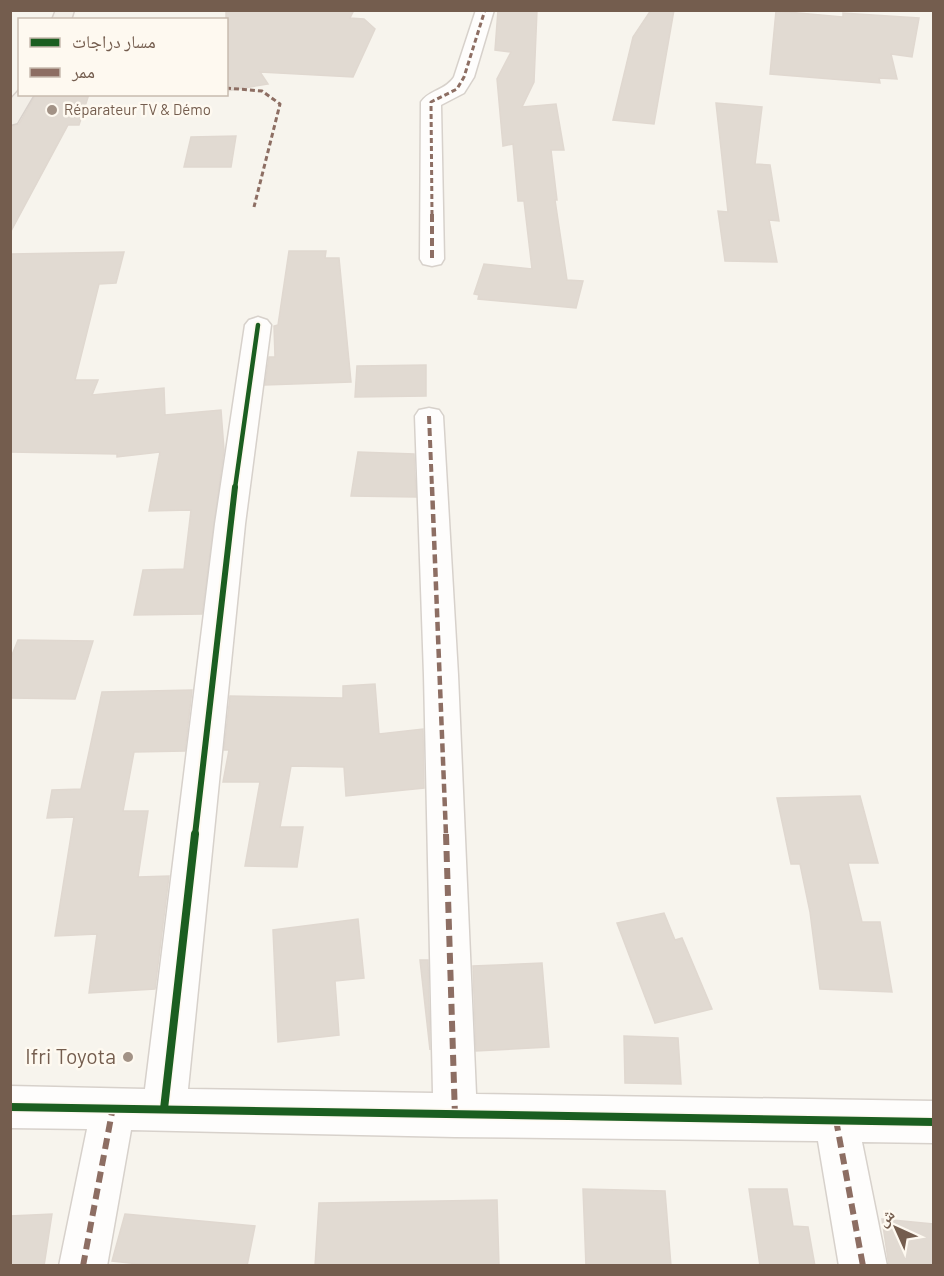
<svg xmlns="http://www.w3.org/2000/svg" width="944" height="1276" font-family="Barlow,'Noto Naskh Arabic',sans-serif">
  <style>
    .building { fill: #e1dad2; stroke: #e0d8d0; stroke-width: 1.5 }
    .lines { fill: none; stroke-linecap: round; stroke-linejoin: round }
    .minor-casing { stroke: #d7d1cb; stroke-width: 3 }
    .major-casing { stroke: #d8d1cb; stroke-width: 3 }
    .minor { fill: #fefdfc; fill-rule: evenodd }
    .major { fill: #f2eee7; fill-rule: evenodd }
    .quiet-far3 { stroke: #8d6e63; stroke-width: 3; stroke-dasharray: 5 3; stroke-linecap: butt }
    .quiet-far2 { stroke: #8d6e63; stroke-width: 4; stroke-dasharray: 8 4; stroke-linecap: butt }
    .quiet-far1 { stroke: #8d6e63; stroke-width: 4.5; stroke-dasharray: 9 4.5; stroke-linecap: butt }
    .quiet { stroke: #8d6e63; stroke-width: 6; stroke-dasharray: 11 6; stroke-linecap: butt }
    .cycleway-far2-casing { stroke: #fef9f0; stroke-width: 8 }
    .cycleway-far1-casing { stroke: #fef9f0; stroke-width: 10 }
    .cycleway-casing { stroke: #fef9f0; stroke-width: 11 }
    .cycleway-far2 { stroke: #1b5e20; stroke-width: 4.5 }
    .cycleway-far1 { stroke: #1b5e20; stroke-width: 6 }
    .cycleway { stroke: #1b5e20; stroke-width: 8 }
    .poi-dot { fill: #a29286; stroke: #fef9f0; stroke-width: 2 }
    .labels { text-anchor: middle; stroke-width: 5; stroke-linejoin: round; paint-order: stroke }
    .far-poi-label { font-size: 15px; fill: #745d4e; stroke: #fef9f0; text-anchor: start }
    .near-poi-label { font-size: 21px; fill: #745d4e; stroke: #fef9f0; text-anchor: end }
  </style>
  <rect width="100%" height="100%" fill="#f7f4ed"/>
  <!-- building -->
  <g class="building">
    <polygon points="226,10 354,10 350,18 364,19 375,29 353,77 260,72 268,84 226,91"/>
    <polygon points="498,10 537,10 534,82 522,107 556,104 564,150 551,150 557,200 555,200 567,280 583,281 576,308 478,299 479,295 474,294 484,264 532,269 524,201 518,201 513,144 503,146 497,79 511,52 495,50"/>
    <polygon points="651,10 674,10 654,124 613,120 633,37"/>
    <polygon points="776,11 843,17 843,13 919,18 912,57 891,54 897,79 879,78 880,83 770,74"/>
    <polygon points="36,94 89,94 79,125 68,125 10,233 10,127 19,124"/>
    <polygon points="716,103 762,107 755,164 770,165 779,221 769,220 777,262 725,261 718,211 728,212"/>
    <polygon points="236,136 231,167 184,167 191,137"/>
    <polygon points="289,251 326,251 325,258 339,258 351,382 265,385 269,357 275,357 274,326 278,325"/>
    <polygon points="124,252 116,283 99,284 75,380 98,380 92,395 164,388 165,415 221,410 224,450 202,614 134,615 143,570 184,569 191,510 149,511 160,452 117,457 117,454 10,452 10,254"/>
    <polygon points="426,365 426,396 355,397 357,366"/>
    <polygon points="358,452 414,454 416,497 351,496"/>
    <polygon points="18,640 93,641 75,699 10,698 10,660"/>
    <polygon points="375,684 379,734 423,729 424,788 346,796 344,767 291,766 280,827 303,827 297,867 245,866 260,782 223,782 229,750 224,750 230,696 343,698 343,686"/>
    <polygon points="192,690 185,751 134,752 123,811 148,811 138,877 169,876 155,989 89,993 97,934 55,936 74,817 47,818 52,790 81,789 102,692"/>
    <polygon points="860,796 878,863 848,863 862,922 880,922 892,992 820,989 810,912 800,864 791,864 777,798"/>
    <polygon points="664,913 675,940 682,938 712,1009 655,1023 617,923"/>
    <polygon points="358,919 364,978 335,981 339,1035 278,1042 273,930"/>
    <polygon points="420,960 428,960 430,1050"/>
    <polygon points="542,963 549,1047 476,1051 473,966"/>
    <polygon points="624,1036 678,1038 681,1084 625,1083"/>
    <polygon points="583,1189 665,1191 671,1266 586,1266"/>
    <polygon points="749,1189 787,1189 793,1226 808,1227 815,1266 760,1266"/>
    <polygon points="497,1200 499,1266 315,1266 319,1203"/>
    <polygon points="52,1214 44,1266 10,1266 10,1216"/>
    <polygon points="125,1214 255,1226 247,1266 157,1266 112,1261"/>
    <polygon points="882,1219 933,1224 933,1266 889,1266"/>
  </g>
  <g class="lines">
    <!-- minor casing -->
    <g class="minor-casing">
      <g id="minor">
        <path d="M 476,10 L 494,10 L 474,77 L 464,93 L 441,105 L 444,259 L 441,264 L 432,266 L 423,264 L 420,259 L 421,102 C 429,90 446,90 454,77 Z"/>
        <polygon points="258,317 267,320 271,325 245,524 188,1089 433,1093 424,675 415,416 419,410 429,408 439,410 443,416 458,675 476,1094 934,1101 934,1143 862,1142 887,1266 839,1266 818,1141 455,1137 131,1130 107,1266 59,1266 87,1129 10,1128 10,1086 145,1089 215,524 245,325 249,320"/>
      </g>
    </g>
    <!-- major casing -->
    <g class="major-casing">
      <g id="major">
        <polygon points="56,10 74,10 71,20 52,20"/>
        <polygon points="20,89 20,94 34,94 17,123 10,125 10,100"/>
      </g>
    </g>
    <!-- minor -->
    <use href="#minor" class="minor"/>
    <!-- major -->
    <use href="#major" class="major"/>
    <!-- quiet-far3 -->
    <g class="quiet-far3">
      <polyline points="226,88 262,91 280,104 254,207"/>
      <polyline points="432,215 431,102 457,89 464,77 485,10"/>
    </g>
    <!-- quiet-far2 -->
    <g class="quiet-far2">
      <polyline points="432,214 432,259"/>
      <polyline points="429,416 432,488"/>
    </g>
    <!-- quiet-far1 -->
    <polyline class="quiet-far1" points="432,487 446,835"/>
    <!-- quiet -->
    <g class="quiet">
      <polyline points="446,834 455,1116"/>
      <polyline points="836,1120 863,1266"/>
      <polyline points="83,1266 113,1107"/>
    </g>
    <!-- cycleway-far2 casing -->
    <g class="cycleway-far2-casing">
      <polyline id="cycleway-far2" points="235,488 258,325"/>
    </g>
    <!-- cycleway-far1 casing -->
    <g class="cycleway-far1-casing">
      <polyline id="cycleway-far1" points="195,835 235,487"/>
    </g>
    <!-- cycleway casing -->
    <g class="cycleway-casing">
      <g id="cycleway">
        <polyline points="10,1107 934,1122"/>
        <polyline points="164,1109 195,834"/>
      </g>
    </g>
    <!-- cycleway-far2 -->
    <use href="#cycleway-far2" class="cycleway-far2"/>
    <!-- cycleway-far1 -->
    <use href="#cycleway-far1" class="cycleway-far1"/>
    <!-- cycleway -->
    <use href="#cycleway" class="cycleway"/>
  </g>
  <!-- markers -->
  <g class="poi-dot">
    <circle cx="52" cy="110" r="6"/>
    <circle cx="128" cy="1057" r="6"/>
  </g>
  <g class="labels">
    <!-- far-poi labels -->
    <g class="far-poi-label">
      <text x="64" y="115">Réparateur TV &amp; Démo</text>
    </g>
    <!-- near-poi labels -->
    <g class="near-poi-label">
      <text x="116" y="1064">Ifri Toyota</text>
    </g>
  </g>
  <!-- border -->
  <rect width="944" height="1276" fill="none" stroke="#745d4e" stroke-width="24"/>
  <!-- legend -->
  <rect x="18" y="18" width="210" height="78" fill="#fef9f0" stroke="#c7bbaf" stroke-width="1.5"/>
  <rect x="30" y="38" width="30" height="9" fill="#1b5e20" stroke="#c7bbaf" stroke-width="1.5"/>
  <text x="72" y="48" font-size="18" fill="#745d4e">مسار دراجات</text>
  <rect x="30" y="68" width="30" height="9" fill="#8d6e63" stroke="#c7bbaf" stroke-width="1.5"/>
  <text x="72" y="78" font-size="18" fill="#745d4e">ممر</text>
  <!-- north arrow -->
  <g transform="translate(896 1228) rotate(315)" stroke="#fef9f0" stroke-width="4.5" paint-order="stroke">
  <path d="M0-4.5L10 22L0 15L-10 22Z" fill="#745d4e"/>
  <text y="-9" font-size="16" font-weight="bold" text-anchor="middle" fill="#745d4e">ش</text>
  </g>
</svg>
